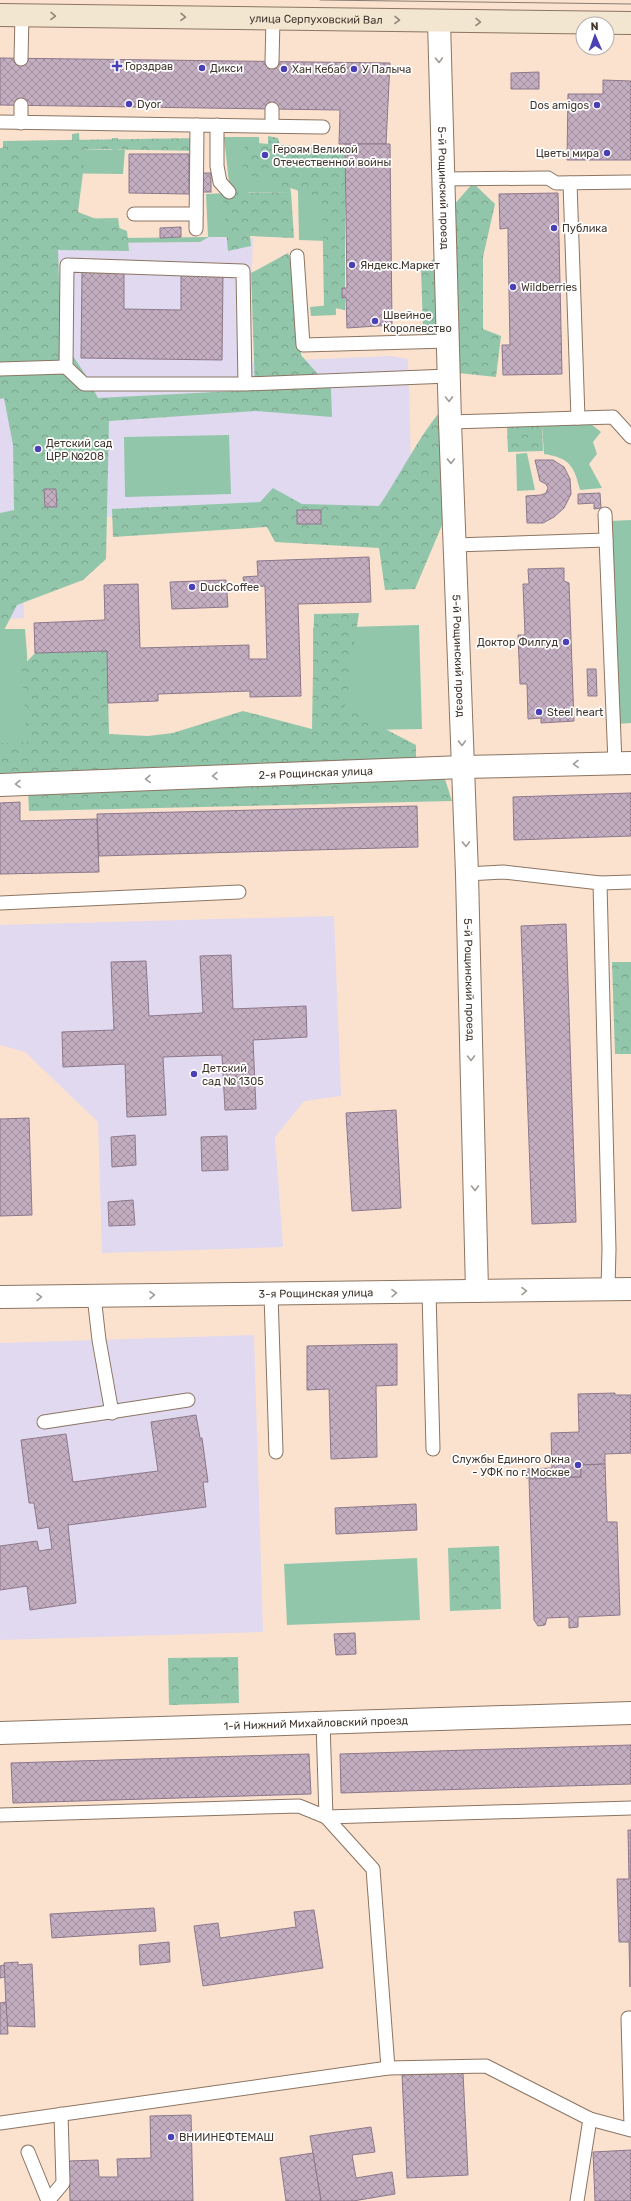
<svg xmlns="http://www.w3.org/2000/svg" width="631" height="2201" font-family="Rubik,sans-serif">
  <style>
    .education { fill: #e1d9ef }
    .grass { fill: #92c6aa }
    .forest { fill: url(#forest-crowns) }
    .garden { fill: url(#garden-dots) }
    .building { fill: url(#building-cross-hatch); stroke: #8d788b }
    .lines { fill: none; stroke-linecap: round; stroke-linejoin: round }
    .service-casing { stroke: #8b7563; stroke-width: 15 }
    .minor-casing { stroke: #8b7563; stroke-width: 24 }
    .secondary-casing { stroke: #8b7563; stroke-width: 24 }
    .service { stroke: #fff; stroke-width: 13 }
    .minor { stroke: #fff; stroke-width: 22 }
    .secondary { stroke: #f3e6d0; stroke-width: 22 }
    .tram { stroke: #8b7b6f; stroke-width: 1 }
    .oneway { stroke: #918677 }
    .oneway2 { stroke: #a09b97 }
    .poi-dot { fill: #4b3fb6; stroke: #fff; stroke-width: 1.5 }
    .labels { text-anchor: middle; stroke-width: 3.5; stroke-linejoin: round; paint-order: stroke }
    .street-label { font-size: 11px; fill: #41372f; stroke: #fff }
    .poi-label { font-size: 11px; fill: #41372f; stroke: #fff; text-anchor: start }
  </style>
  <defs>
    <pattern id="forest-crowns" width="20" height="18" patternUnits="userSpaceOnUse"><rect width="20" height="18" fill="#92c6aa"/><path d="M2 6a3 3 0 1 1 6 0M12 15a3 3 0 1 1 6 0" fill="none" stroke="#79a28b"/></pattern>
    <pattern id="garden-dots" width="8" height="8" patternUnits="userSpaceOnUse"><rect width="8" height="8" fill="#92c6aa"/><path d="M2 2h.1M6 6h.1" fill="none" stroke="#79a28b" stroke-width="1.8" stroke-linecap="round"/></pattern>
    <pattern id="building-cross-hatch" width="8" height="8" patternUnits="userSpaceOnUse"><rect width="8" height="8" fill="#c3adc1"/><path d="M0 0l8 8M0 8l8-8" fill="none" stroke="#a08e9d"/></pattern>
  </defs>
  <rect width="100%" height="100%" fill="#fbe2ce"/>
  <!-- education -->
  <g class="education">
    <polygon points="209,237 253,238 249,354 252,362 390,356 408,359 413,533 283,510 83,518 23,559 24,618 0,619 0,244 200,242"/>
    <polygon points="334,916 341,1096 304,1101 275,1137 283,1247 102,1253 98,1122 25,1052 0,1045 0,925"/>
    <polygon points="254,1335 263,1632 0,1640 0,1343"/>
  </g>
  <!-- grass -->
  <g class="grass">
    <polygon points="79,133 80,149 112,150 112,138 118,138 118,150 125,150 123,174 45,173 66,219 118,218 121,238 208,237 206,194 227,193 233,237 209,237 200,242 0,244 0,148 72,149 72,134"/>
    <polygon points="224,137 259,137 260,158 284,159 291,192 234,193 229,183"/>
    <polygon points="331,158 336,315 311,316 310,307 330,305 327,241 299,240 298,192 290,159"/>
    <path d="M 591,424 L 601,432 L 593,442 L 597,454 L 589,464 L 602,488 L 580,490 C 574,466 570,458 544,454 L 542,425 Z"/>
    <polygon points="229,435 231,494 125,497 124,437"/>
    <polygon points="527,453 535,490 517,491 516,454"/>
    <polygon points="631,520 631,723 618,724 610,521"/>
    <polygon points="419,625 422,729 314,731 313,628"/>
    <polygon points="0,629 25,629 27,654 30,749 0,750"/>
    <polygon points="417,1558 420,1620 287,1625 284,1564"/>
  </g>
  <!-- forest -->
  <g class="forest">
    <polygon points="201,138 202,151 86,149 78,212 127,231 129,251 58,250 61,338 85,374 98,398 255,390 251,273 288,253 302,288 301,355 331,389 332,417 256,411 109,421 106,559 83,580 17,605 0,638 0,513 14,510 13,445 4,398 0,399 0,234 3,141"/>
    <polygon points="245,142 345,150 345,310 324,306 322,198 242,173"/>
    <polygon points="473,183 495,204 483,257 483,329 501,336 496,377 458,373 423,330 421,268 438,256 452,207"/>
    <polygon points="247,190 248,193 291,192 294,238 250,236 251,246 228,251 223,201 235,196 234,193"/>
    <path d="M 442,409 L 448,511 L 415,589 L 385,590 L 379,548 L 275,542 L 267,527 L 113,537 L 112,509 L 260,502 L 273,488 L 302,504 L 379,506 C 401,474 417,439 442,409 Z"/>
    <polygon points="542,425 543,451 508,452 507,427"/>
    <polygon points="359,613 345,708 416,745 416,760 0,775 0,743 27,742 22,667 35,653 107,651 109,734 148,736 173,733 243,711 312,729 314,614"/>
    <polygon points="444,776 452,801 29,811 28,792"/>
    <polygon points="612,962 631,962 631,1054 615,1054"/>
    <polygon points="499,1546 501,1609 450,1611 448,1548"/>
    <polygon points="238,1657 239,1703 169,1705 168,1658"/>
  </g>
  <!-- garden -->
  <polygon class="garden" points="268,136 278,138 284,159 271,158 270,152 268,152"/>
  <!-- building -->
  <g class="building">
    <polygon points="0,58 390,63 386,144 339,144 340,110 0,105"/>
    <polygon points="539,72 539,89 511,89 511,73"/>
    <polygon points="603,80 631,81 631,160 567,160 568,94 603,94"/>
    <polygon points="345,144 390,144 392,325 347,328 346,297 342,298 342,288 347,288"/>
    <polygon points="129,154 189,154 189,194 129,193"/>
    <rect x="202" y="173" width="9" height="19"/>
    <polygon points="558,193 562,374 503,375 502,345 510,345 508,240 508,228 500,229 499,194"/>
    <polygon points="181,227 181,237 160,238 160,228"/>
    <polygon points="82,271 124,271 124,309 181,310 181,272 223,273 222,360 81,358"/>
    <polygon points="535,460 553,460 564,467 570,479 571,494 564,508 554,517 543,523 527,523 526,496 541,495 546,493 548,488 546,484 540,481"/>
    <polygon points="44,489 56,489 57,507 45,507"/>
    <polygon points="600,493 601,508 594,509 594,503 578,504 578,494"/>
    <rect x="297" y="510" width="24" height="14"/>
    <polygon points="369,557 371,602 298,604 301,696 250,697 250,691 158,694 158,701 108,703 107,651 35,653 34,623 105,620 104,585 138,584 140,648 249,645 249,659 267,659 265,586 244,587 243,577 258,576 257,561"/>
    <polygon points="564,568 564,581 569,583 574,721 541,723 541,718 528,719 527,684 520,684 518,635 525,635 523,584 529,584 528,569"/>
    <polygon points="226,580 228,607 172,609 170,582"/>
    <polygon points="587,669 596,669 597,696 588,696"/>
    <polygon points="631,793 631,836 514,840 513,797"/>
    <polygon points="20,802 20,821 97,819 99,872 0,874 0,803"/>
    <polygon points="417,806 418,847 99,856 97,814"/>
    <polygon points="566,924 576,1222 532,1224 521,926"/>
    <polygon points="231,955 233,1009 306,1006 307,1037 253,1040 256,1109 225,1110 222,1055 163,1057 166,1115 127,1117 125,1064 63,1067 62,1032 114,1030 111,962 146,961 149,1016 203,1013 200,956"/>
    <polygon points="396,1110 401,1208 352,1211 346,1113"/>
    <polygon points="29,1118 32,1215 0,1216 0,1119"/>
    <polygon points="135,1135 136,1165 112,1167 111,1137"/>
    <polygon points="227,1136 228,1170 202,1171 201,1137"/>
    <polygon points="133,1200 135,1225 109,1226 108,1202"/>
    <polygon points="397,1344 397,1385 376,1386 377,1457 331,1459 329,1389 307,1390 307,1346"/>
    <polygon points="615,1393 615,1395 631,1395 631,1453 605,1454 605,1464 581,1465 581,1477 526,1478 525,1471 527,1469 552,1468 551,1433 579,1432 578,1394"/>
    <polygon points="196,1415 200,1438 202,1438 208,1482 203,1482 206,1507 68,1525 76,1603 30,1610 27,1586 0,1590 0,1546 37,1541 39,1551 52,1549 49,1527 38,1529 34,1503 29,1503 21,1440 66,1434 73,1482 158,1471 151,1422"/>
    <polygon points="605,1464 607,1522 617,1522 620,1615 578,1617 578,1627 569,1628 569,1617 547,1618 545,1625 538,1626 534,1620 529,1479 581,1477 581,1465"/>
    <polygon points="416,1504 417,1530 336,1534 335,1508"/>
    <polygon points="355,1633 356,1654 336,1655 334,1634"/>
    <polygon points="631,1745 631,1784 341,1793 340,1754"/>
    <polygon points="309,1754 311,1794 13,1803 11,1763"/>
    <polygon points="628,1830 631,1830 630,1987 629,1942 619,1942 617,1879 629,1879"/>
    <polygon points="154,1908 156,1931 52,1938 50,1914"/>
    <polygon points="314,1910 323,1968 203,1986 194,1926 218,1923 220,1938 296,1927 294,1912"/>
    <polygon points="169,1942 170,1962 140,1965 139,1945"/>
    <polygon points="18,1962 18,1965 32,1964 35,2027 7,2026 4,1963"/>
    <polygon points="4,1965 5,1977 0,1978 0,1966"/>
    <polygon points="6,2002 8,2034 0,2034 0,2003"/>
    <polygon points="463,2073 468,2175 407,2178 402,2075"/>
    <polygon points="191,2115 193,2201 70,2201 69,2161 98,2160 99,2177 118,2177 117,2159 151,2158 150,2116"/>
    <polygon points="371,2127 375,2152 352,2155 356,2178 392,2172 395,2194 353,2201 321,2201 310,2136"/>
    <polygon points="631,2150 631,2201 595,2201 593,2152"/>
    <polygon points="313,2153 321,2201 286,2201 280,2158"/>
  </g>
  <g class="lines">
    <!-- service casing -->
    <g class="service-casing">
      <g id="service">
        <polyline points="21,59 22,15"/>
        <polyline points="272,62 273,19"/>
        <polyline points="0,122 323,127"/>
        <polyline points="21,123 21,105"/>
        <polyline points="217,125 217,166 220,182 229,192"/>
        <polyline points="272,125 272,109"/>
        <polyline points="442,179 548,178 556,183 631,182"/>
        <polyline points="570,183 578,418"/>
        <polyline points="134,214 196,214"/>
        <polyline points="196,229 197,125"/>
        <polyline points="297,256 303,345 448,341"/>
        <polyline points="0,369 66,367"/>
        <polyline points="245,384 84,384 66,367 67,265 243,271 245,384 449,376"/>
        <polyline points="450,422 613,417 631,437"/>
        <polyline points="605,514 615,763"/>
        <polyline points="454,545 606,540"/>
        <polyline points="467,874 503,872 600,883 631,882"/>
        <polyline points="600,883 609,1249 608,1289"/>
        <polyline points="0,903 239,892"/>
        <polyline points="429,1292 433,1449"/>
        <polyline points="271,1294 276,1452"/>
        <polyline points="94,1296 99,1340 112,1413"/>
        <polyline points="44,1422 188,1400"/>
        <polyline points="323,1722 326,1817 373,1869 388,2068"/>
        <polyline points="0,1815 299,1806 326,1817 631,1808"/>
        <polyline points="631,2018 628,2018 631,2126"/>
        <polyline points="0,2123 388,2068 486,2066 590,2119 631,2130"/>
        <polyline points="28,2152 48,2201"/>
        <polyline points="48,2201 63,2183 61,2114"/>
        <polyline points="577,2201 590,2119"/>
      </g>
    </g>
    <!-- minor casing -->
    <g class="minor-casing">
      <g id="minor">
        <path id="s1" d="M 439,21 L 450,422 L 467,874 L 477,1291"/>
        <path id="s2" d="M 0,785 L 463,767 L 631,763"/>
        <path id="s3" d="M 0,1297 L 631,1289"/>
        <path id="s4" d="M 0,1733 L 631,1713"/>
      </g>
    </g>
    <!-- secondary casing -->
    <g class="secondary-casing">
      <g id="secondary">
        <path id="s5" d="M 0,15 L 631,23"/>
      </g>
    </g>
    <!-- service -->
    <use href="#service" class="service"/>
    <!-- minor -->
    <use href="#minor" class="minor"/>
    <!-- secondary -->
    <use href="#secondary" class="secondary"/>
    <!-- tram -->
    <polyline class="tram" points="320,0 631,4"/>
  </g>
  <!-- one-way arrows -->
  <defs><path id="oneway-chevron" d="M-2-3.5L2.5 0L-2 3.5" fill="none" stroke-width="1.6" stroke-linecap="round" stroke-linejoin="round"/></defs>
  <g class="oneway">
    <use href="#oneway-chevron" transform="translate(53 16) rotate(1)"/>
    <use href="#oneway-chevron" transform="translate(183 17) rotate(1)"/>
    <use href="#oneway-chevron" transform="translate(397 20) rotate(1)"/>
    <use href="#oneway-chevron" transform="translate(478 22) rotate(1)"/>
  </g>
  <g class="oneway2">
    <use href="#oneway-chevron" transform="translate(439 60) rotate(88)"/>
    <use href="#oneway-chevron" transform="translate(449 399) rotate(89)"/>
    <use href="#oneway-chevron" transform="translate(451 461) rotate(88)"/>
    <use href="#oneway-chevron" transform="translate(462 743) rotate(88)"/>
    <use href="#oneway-chevron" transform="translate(576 764) rotate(178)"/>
    <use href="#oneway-chevron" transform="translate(215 776) rotate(178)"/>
    <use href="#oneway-chevron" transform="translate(148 779) rotate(178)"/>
    <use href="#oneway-chevron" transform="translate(18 784) rotate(178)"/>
    <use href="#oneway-chevron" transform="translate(466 844) rotate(88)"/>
    <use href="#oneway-chevron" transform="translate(471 1058) rotate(89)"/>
    <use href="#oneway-chevron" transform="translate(475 1188) rotate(89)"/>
    <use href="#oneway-chevron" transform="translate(524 1291) rotate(-1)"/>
    <use href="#oneway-chevron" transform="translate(394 1293) rotate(-1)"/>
    <use href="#oneway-chevron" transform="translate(152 1295) rotate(-1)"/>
    <use href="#oneway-chevron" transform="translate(39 1297) rotate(-1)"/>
  </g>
  <!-- markers -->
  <g class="poi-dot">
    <path d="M115 60h4v4h4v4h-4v4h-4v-4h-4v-4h4z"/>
    <circle cx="202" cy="68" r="4"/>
    <circle cx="284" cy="69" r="4"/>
    <circle cx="354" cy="69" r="4"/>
    <circle cx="129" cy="104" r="4"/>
    <circle cx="597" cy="105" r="4"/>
    <circle cx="607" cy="153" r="4"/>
    <circle cx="265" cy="155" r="4"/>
    <circle cx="554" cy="228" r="4"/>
    <circle cx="352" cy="265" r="4"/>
    <circle cx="513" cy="287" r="4"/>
    <circle cx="375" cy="321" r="4"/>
    <circle cx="38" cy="449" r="4"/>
    <circle cx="192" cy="587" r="4"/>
    <circle cx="566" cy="642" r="4"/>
    <circle cx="539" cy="712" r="4"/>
    <circle cx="194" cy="1074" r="4"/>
    <circle cx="578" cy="1465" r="4"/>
    <circle cx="171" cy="2137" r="4"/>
  </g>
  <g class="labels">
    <!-- street labels -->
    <g class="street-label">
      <text dy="4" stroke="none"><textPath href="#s5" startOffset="316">улица Серпуховский Вал</textPath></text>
      <text dy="4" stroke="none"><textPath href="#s1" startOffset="167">5-й Рощинский проезд</textPath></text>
      <text dy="4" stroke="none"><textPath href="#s1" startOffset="635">5-й Рощинский проезд</textPath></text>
      <text dy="4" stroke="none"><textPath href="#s2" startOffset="316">2-я Рощинская улица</textPath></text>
      <text dy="4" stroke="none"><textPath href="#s1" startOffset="959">5-й Рощинский проезд</textPath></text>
      <text dy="4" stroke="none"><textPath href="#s3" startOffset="316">3-я Рощинская улица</textPath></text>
      <text dy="4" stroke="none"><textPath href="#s4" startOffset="316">1-й Нижний Михайловский проезд</textPath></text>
    </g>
    <!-- poi labels -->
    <g class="poi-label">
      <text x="125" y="70">Горздрав</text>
      <text x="210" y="72">Дикси</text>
      <text x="292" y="73">Хан Кебаб</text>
      <text x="362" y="73">У Палыча</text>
      <text x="137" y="108">Dyor</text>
      <text x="589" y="109" text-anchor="end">Dos amigos</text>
      <text x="273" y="153">Героям Великой<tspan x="273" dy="13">Отечественной войны</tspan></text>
      <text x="599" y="157" text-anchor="end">Цветы мира</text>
      <text x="562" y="232">Публика</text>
      <text x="360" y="269">Яндекс.Маркет</text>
      <text x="521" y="291">Wildberries</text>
      <text x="383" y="319">Швейное<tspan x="383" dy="13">Королевство</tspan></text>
      <text x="46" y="447">Детский сад<tspan x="46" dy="13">ЦРР №208</tspan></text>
      <text x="200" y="591">DuckCoffee</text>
      <text x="558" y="646" text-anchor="end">Доктор Филгуд</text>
      <text x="547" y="716">Steel heart</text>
      <text x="202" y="1072">Детский<tspan x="202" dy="13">сад № 1305</tspan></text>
      <text x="570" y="1463" text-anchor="end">Службы Единого Окна<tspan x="570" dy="13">- УФК по г. Москве</tspan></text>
      <text x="179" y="2141">ВНИИНЕФТЕМАШ</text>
    </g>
  </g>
  <!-- north arrow -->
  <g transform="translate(595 36) rotate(358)"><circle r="19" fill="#ffffff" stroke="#b3afac"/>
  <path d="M0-3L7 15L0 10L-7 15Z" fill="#4b3fb6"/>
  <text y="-6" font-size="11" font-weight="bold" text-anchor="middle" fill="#41372f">N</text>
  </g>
</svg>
